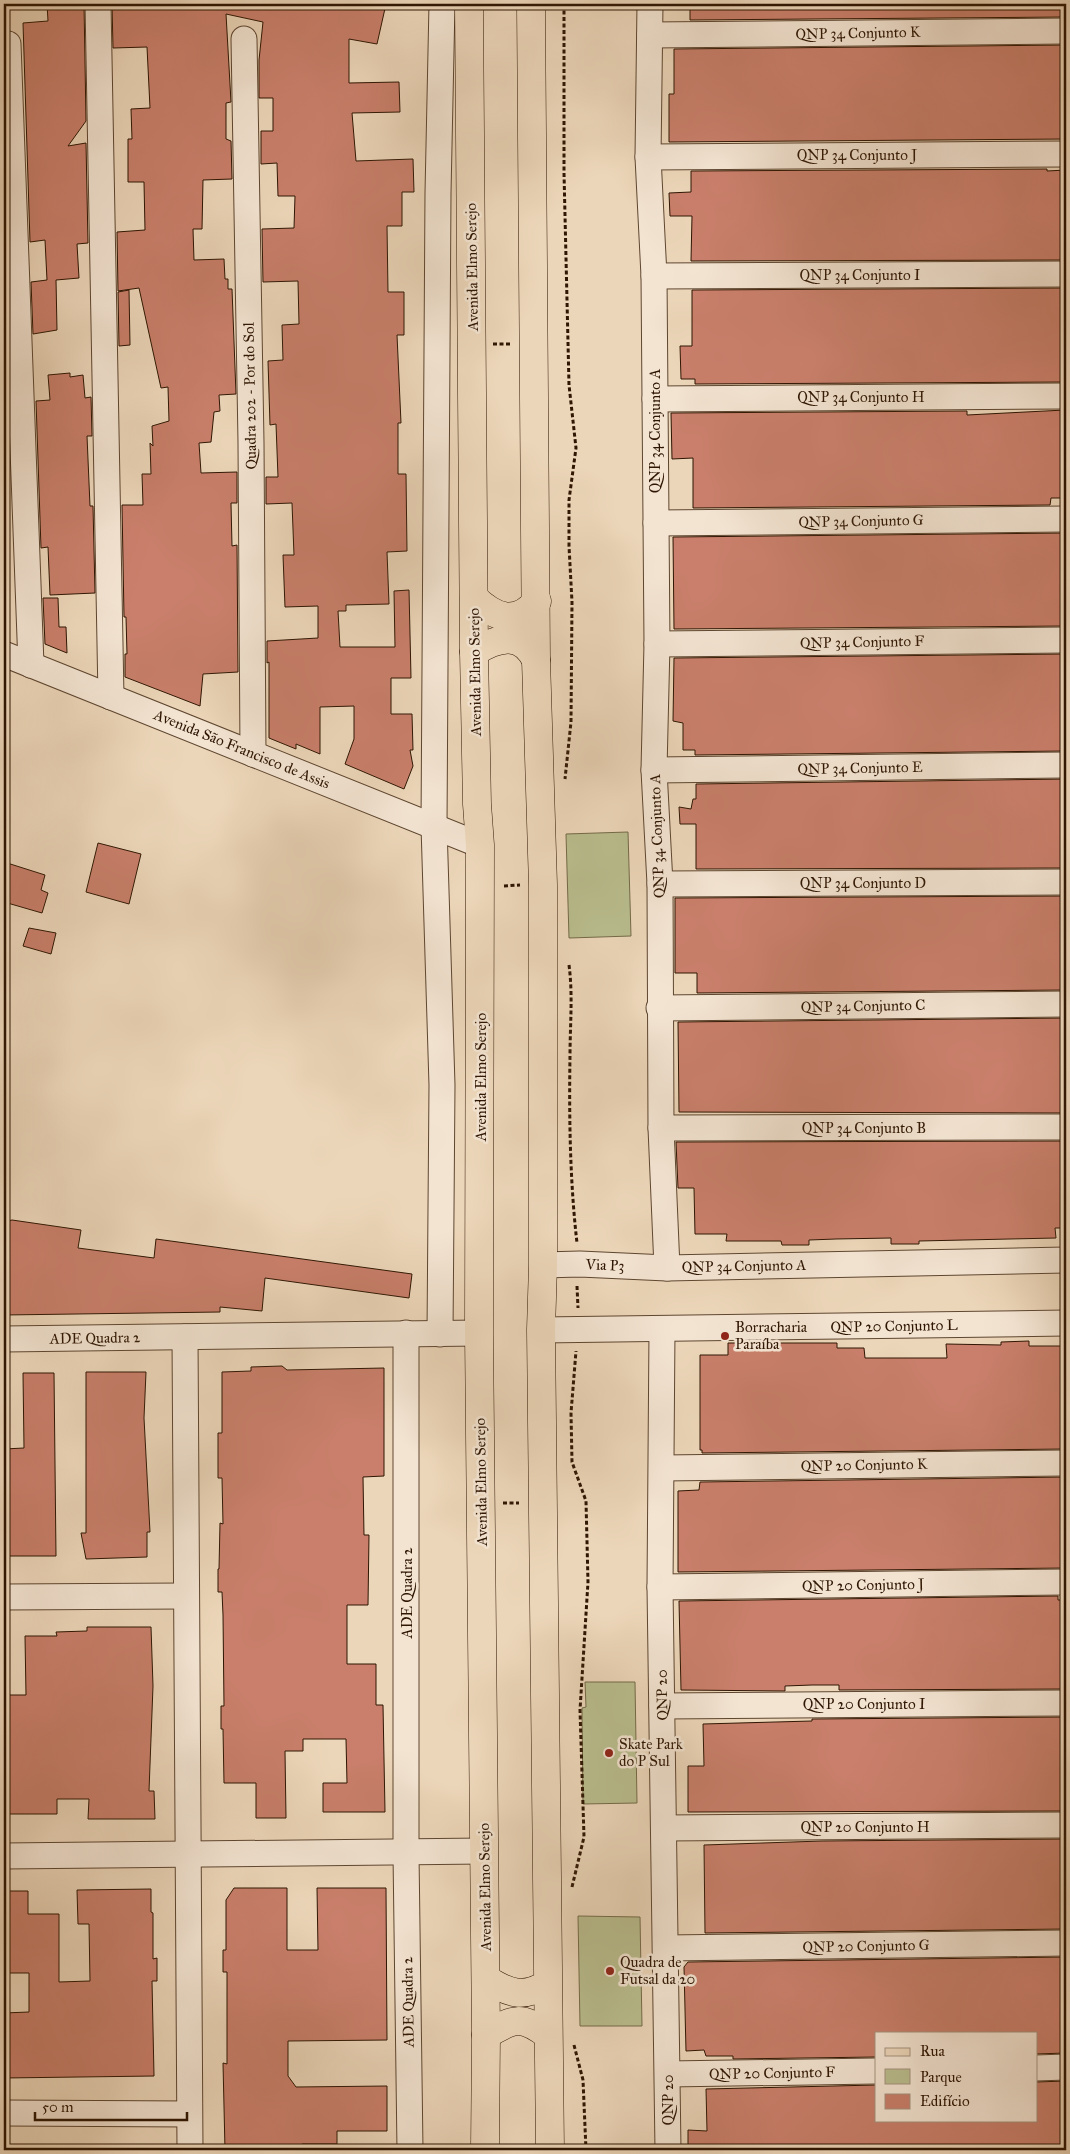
<svg xmlns="http://www.w3.org/2000/svg" width="1070" height="2154" font-family="'IM FELL Great Primer',serif">
  <style>
    .green { fill: #b9bd8e; stroke: #746a48 }
    .building { fill: #c97f6b; stroke: #2f1603 }
    .lines { fill: none; stroke-linecap: round; stroke-linejoin: round }
    .minor-casing { stroke: #5e4630; stroke-width: 27 }
    .major-casing { stroke: #2f1603; stroke-width: 29 }
    .path { stroke: #2f1603; stroke-width: 3; stroke-dasharray: 4 2.5; stroke-linecap: butt }
    .minor { stroke: #f3e4d2; stroke-width: 25 }
    .major { stroke: #ecd6b9; stroke-width: 28 }
    .poi-dot { fill: #8f2418; stroke: #f3e4d2; stroke-width: 2 }
    .labels { text-anchor: middle; stroke-width: 5; stroke-linejoin: round; paint-order: stroke }
    .street-label { font-size: 15px; fill: #2f1603; stroke: #f3e4d2 }
    .poi-label { font-size: 15px; fill: #2f1603; stroke: #f3e4d2; text-anchor: start }
  </style>
  <rect width="100%" height="100%" fill="#ecd6b9"/>
  <filter id="stains"><feTurbulence type="fractalNoise" baseFrequency=".004" numOctaves="4"/><feColorMatrix values="0 0 0 0 .2 0 0 0 0 .09 0 0 0 0 .02 0 0 0 .5 -.17"/></filter>
  <radialGradient id="worn" r=".72"><stop offset=".6" stop-color="#630" stop-opacity="0"/><stop offset="1" stop-color="#630" stop-opacity=".3"/></radialGradient>
  <!-- green -->
  <g class="green">
    <polygon points="628,832 631,936 569,938 566,834"/>
    <polygon points="585,1682 635,1682 637,1803 583,1804 582,1708 586,1707"/>
    <polygon points="578,1916 640,1917 642,2026 580,2026"/>
  </g>
  <!-- building -->
  <g class="building">
    <polygon points="47,4 84,4 86,121 68,146 86,143 88,243 77,244 79,278 56,280 57,330 33,334 31,282 47,280 45,240 30,242 23,23 48,21"/>
    <polygon points="112,4 386,4 377,44 349,39 349,83 399,82 400,112 352,113 356,161 413,159 414,192 402,192 402,226 387,226 388,292 404,292 404,335 397,335 401,423 398,423 398,474 406,474 407,551 387,552 389,604 346,605 346,611 338,611 340,647 395,647 394,591 409,590 411,678 391,678 391,714 412,714 413,750 410,750 413,766 404,789 345,764 354,739 354,706 320,707 320,754 296,744 296,749 269,738 269,662 267,663 267,641 318,638 318,606 285,607 283,555 294,555 292,503 266,504 266,477 278,477 276,424 270,425 268,361 283,360 282,325 299,324 298,281 263,282 262,229 294,228 295,196 278,196 277,163 261,164 261,131 273,131 273,98 259,98 259,60 263,22 226,14 231,102 226,103 226,139 231,141 232,179 203,180 202,229 193,229 194,260 224,259 225,279 228,279 228,289 232,289 236,394 219,395 220,411 214,412 211,442 199,443 201,473 237,472 237,503 231,503 232,546 237,545 238,672 203,674 200,706 125,677 125,654 127,654 126,617 124,617 122,505 143,505 142,474 151,474 150,443 153,446 152,426 169,421 168,387 161,388 139,288 118,291 117,232 145,230 144,182 128,182 128,139 132,139 131,109 150,108 147,47 113,48"/>
    <polygon points="690,4 1066,4 1066,17 690,20"/>
    <polygon points="1066,45 1066,139 669,142 669,94 674,94 674,49"/>
    <polygon points="1047,169 1047,171 1066,170 1066,260 691,261 692,216 670,216 669,193 691,192 691,171"/>
    <polygon points="1066,288 1066,382 695,384 695,379 681,379 680,346 692,346 692,290"/>
    <polygon points="129,290 130,345 119,346 118,292"/>
    <polygon points="70,373 70,377 83,375 85,398 91,397 92,436 87,436 90,506 93,506 95,593 50,595 48,547 41,548 36,401 50,400 48,375"/>
    <polygon points="1065,410 1066,498 1051,498 1050,505 693,508 693,458 672,459 671,413 967,411 967,415"/>
    <polygon points="1066,533 1066,626 674,629 673,537"/>
    <polygon points="43,598 58,598 59,627 66,627 67,653 45,644"/>
    <polygon points="1066,654 1066,751 695,755 695,750 683,750 683,723 673,721 674,658"/>
    <polygon points="1066,779 1066,868 696,869 696,824 680,824 679,807 691,809 693,799 696,799 696,784"/>
    <polygon points="98,843 141,854 129,904 86,892"/>
    <polygon points="4,862 45,875 41,890 48,893 42,913 4,902"/>
    <polygon points="1066,896 1066,990 697,993 697,973 675,973 675,898"/>
    <polygon points="29,928 56,933 51,954 23,946"/>
    <polygon points="1066,1018 1066,1113 679,1112 678,1022"/>
    <polygon points="1066,1141 1066,1228 1055,1228 1056,1238 919,1241 919,1244 891,1244 891,1238 836,1239 809,1240 809,1245 782,1245 781,1241 726,1241 727,1234 695,1234 694,1188 678,1188 676,1142"/>
    <polygon points="12,1220 81,1230 78,1248 154,1258 156,1239 412,1274 409,1298 265,1278 262,1311 220,1307 220,1312 4,1315 4,1274 7,1248 4,1248 4,1222"/>
    <polygon points="1029,1341 1029,1346 1066,1346 1066,1449 702,1453 702,1450 700,1450 700,1355 728,1355 728,1343 837,1343 837,1348 864,1348 865,1358 947,1358 946,1344 1001,1345 1001,1342"/>
    <polygon points="282,1366 287,1370 384,1368 384,1476 363,1477 364,1535 369,1535 368,1605 347,1605 347,1664 376,1664 376,1705 383,1705 385,1812 323,1812 323,1783 347,1783 346,1739 303,1739 303,1751 285,1751 286,1818 256,1818 256,1783 224,1783 223,1729 221,1729 221,1706 224,1706 223,1615 222,1592 218,1592 218,1569 219,1569 220,1523 223,1524 222,1478 218,1478 218,1433 222,1433 222,1372 251,1371 251,1367"/>
    <polygon points="86,1372 146,1372 144,1418 150,1532 147,1532 147,1557 86,1559 81,1533 86,1533"/>
    <polygon points="23,1373 54,1373 56,1556 4,1556 4,1449 24,1448"/>
    <polygon points="1066,1477 1066,1568 678,1572 678,1491 699,1490 700,1482"/>
    <polygon points="1058,1596 1058,1600 1066,1600 1066,1689 839,1690 839,1685 812,1685 785,1686 785,1691 681,1690 679,1601"/>
    <polygon points="87,1627 151,1627 153,1686 149,1791 154,1791 155,1819 88,1819 89,1799 57,1799 57,1814 4,1814 4,1695 26,1695 25,1636 57,1636 56,1632 87,1631"/>
    <polygon points="1066,1717 1066,1811 688,1812 688,1766 704,1766 703,1724 812,1721 812,1719"/>
    <polygon points="1066,1839 1066,1929 705,1933 704,1845 822,1841"/>
    <polygon points="234,1888 287,1888 287,1950 318,1950 317,1888 386,1888 387,2040 288,2041 288,2076 296,2087 387,2086 387,2131 337,2131 337,2144 302,2144 302,2150 225,2150 223,2063 227,2064 227,1972 223,1972 223,1950 226,1950 226,1900"/>
    <polygon points="151,1889 151,1912 153,1913 153,1959 157,1958 157,1981 152,1981 154,2076 4,2078 4,2013 29,2012 29,1973 4,1973 4,1891 28,1891 28,1914 59,1914 59,1982 90,1981 89,1924 78,1924 77,1890"/>
    <polygon points="1066,1957 1066,2053 1036,2054 1036,2033 876,2033 876,2057 733,2059 733,2056 706,2056 704,2050 686,2051 684,1967 688,1962"/>
    <polygon points="1066,2081 1066,2150 688,2150 688,2130 707,2131 706,2089 876,2085 876,2120 1036,2120 1036,2082"/>
  </g>
  <g class="lines">
    <!-- minor casing -->
    <g class="minor-casing">
      <g id="minor">
        <polyline points="98,4 111,697"/>
        <polyline points="650,4 648,157 654,276 657,644 654,770 660,884 661,1128 667,1268"/>
        <polyline points="650,35 1066,31"/>
        <polyline points="244,39 251,442 253,754"/>
        <polyline points="8,44 31,665"/>
        <polyline points="648,157 1066,154"/>
        <polyline points="654,276 1066,274"/>
        <polyline points="655,399 1066,396"/>
        <polyline points="656,523 1066,519"/>
        <polyline points="657,644 1066,640"/>
        <polyline points="4,654 480,845"/>
        <polyline points="654,770 1066,765"/>
        <polyline points="660,884 1066,882"/>
        <polyline points="659,1008 1066,1004"/>
        <polyline points="661,1128 1066,1127"/>
        <polyline points="543,1265 580,1264 667,1268 1066,1260"/>
        <polyline points="541,1330 1066,1323"/>
        <polyline points="662,1330 660,1587 668,2150"/>
        <polyline points="406,1333 406,1854 410,2150"/>
        <polyline points="440,1334 442,1085 434,826 438,193 442,4"/>
        <polyline points="185,1337 190,2150"/>
        <polyline points="4,1339 479,1333"/>
        <polyline points="663,1468 1066,1463"/>
        <polyline points="660,1587 1066,1582"/>
        <polyline points="4,1597 185,1596"/>
        <polyline points="662,1706 1066,1703"/>
        <polyline points="664,1828 1066,1825"/>
        <polyline points="4,1856 484,1851"/>
        <polyline points="666,1948 1066,1943"/>
        <polyline points="1036,2068 1066,2067"/>
        <polyline points="668,2074 876,2071"/>
        <polyline points="4,2113 189,2114"/>
      </g>
    </g>
    <!-- major casing -->
    <g class="major-casing">
      <g id="major">
        <polyline points="469,4 474,652 477,804 480,845 479,1333 486,2035 485,2150"/>
        <polyline points="531,4 536,660 543,885 543,1265 541,1330 550,2150"/>
        <path d="M 474,598 C 495,618 516,626 537,601"/>
        <path d="M 474,652 C 498,637 522,631 536,660"/>
        <path d="M 486,1979 C 508,1993 523,1999 547,1984"/>
        <path d="M 486,2035 C 514,2018 521,2015 548,2035"/>
      </g>
    </g>
    <!-- path -->
    <g class="path">
      <polyline points="564,4 564,173 569,385 576,448 569,500 569,546 572,602 571,722 565,779"/>
      <polyline points="493,344 510,344"/>
      <polyline points="504,886 520,885"/>
      <path d="M 569,965 C 573,995 570,1025 570,1056 C 569,1118 570,1182 577,1243"/>
      <polyline points="577,1286 578,1308"/>
      <polyline points="503,1503 519,1503"/>
      <polyline points="572,1887 584,1837 580,1710 588,1582 586,1501 572,1462 571,1413 576,1351"/>
      <polyline points="574,2045 583,2080 586,2150"/>
    </g>
    <!-- minor -->
    <use href="#minor" class="minor"/>
    <!-- major -->
    <use href="#major" class="major"/>
  </g>
  <!-- markers -->
  <g class="poi-dot">
    <circle cx="725" cy="1336" r="5"/>
    <circle cx="609" cy="1753" r="5"/>
    <circle cx="610" cy="1971" r="5"/>
  </g>
  <g class="labels">
    <!-- street labels -->
    <g class="street-label">
      <text transform="translate(858 33) rotate(-1)" y="5">QNP 34 Conjunto K</text>
      <text x="857" y="160">QNP 34 Conjunto J</text>
      <text transform="translate(472 267) rotate(-91)" y="5">Avenida Elmo Serejo</text>
      <text x="860" y="280">QNP 34 Conjunto I</text>
      <text transform="translate(250 396) rotate(-91)" y="5">Quadra 202 - Por do Sol</text>
      <text x="861" y="402">QNP 34 Conjunto H</text>
      <text transform="translate(655 431) rotate(-90)" y="5">QNP 34 Conjunto A</text>
      <text transform="translate(861 521) rotate(-1)" y="5">QNP 34 Conjunto G</text>
      <text transform="translate(862 642) rotate(-1)" y="5">QNP 34 Conjunto F</text>
      <text transform="translate(475 672) rotate(-91)" y="5">Avenida Elmo Serejo</text>
      <text transform="translate(242 749) rotate(22)" y="5">Avenida São Francisco de Assis</text>
      <text transform="translate(860 768) rotate(-1)" y="5">QNP 34 Conjunto E</text>
      <text transform="translate(657 836) rotate(-92)" y="5">QNP 34 Conjunto A</text>
      <text x="863" y="888">QNP 34 Conjunto D</text>
      <text transform="translate(863 1006) rotate(-1)" y="5">QNP 34 Conjunto C</text>
      <text transform="translate(481 1077) rotate(-90)" y="5">Avenida Elmo Serejo</text>
      <text x="864" y="1133">QNP 34 Conjunto B</text>
      <text transform="translate(605 1265) rotate(2)" y="5">Via P3</text>
      <text transform="translate(744 1266) rotate(-1)" y="5">QNP 34 Conjunto A</text>
      <text transform="translate(894 1326) rotate(-1)" y="5">QNP 20 Conjunto L</text>
      <text transform="translate(95 1338) rotate(-1)" y="5">ADE Quadra 2</text>
      <text transform="translate(864 1465) rotate(-1)" y="5">QNP 20 Conjunto K</text>
      <text transform="translate(481 1482) rotate(-91)" y="5">Avenida Elmo Serejo</text>
      <text transform="translate(863 1585) rotate(-1)" y="5">QNP 20 Conjunto J</text>
      <text transform="translate(407 1593) rotate(-90)" y="5">ADE Quadra 2</text>
      <text transform="translate(662 1695) rotate(-91)" y="5">QNP 20</text>
      <text x="864" y="1709">QNP 20 Conjunto I</text>
      <text x="865" y="1832">QNP 20 Conjunto H</text>
      <text transform="translate(485 1887) rotate(-91)" y="5">Avenida Elmo Serejo</text>
      <text transform="translate(866 1946) rotate(-1)" y="5">QNP 20 Conjunto G</text>
      <text transform="translate(408 2002) rotate(-91)" y="5">ADE Quadra 2</text>
      <text transform="translate(772 2073) rotate(-1)" y="5">QNP 20 Conjunto F</text>
      <text transform="translate(668 2100) rotate(-90)" y="5">QNP 20</text>
    </g>
    <!-- poi labels -->
    <g class="poi-label">
      <text x="735" y="1332">Borracharia<tspan x="735" dy="17">Paraíba</tspan></text>
      <text x="619" y="1749">Skate Park<tspan x="619" dy="17">do P Sul</tspan></text>
      <text x="620" y="1967">Quadra de<tspan x="620" dy="17">Futsal da 20</tspan></text>
    </g>
  </g>
  <!-- margin -->
  <rect width="1070" height="2154" fill="none" stroke="#ecd6b9" stroke-width="20"/>
  <rect x="5" y="5" width="1060" height="2144" fill="none" stroke="#2f1603" stroke-width="2.5"/>
  <rect x="10" y="10" width="1050" height="2134" fill="none" stroke="#2f1603"/>
  <!-- legend -->
  <rect x="875" y="2032" width="162" height="90" fill="#f3e4d2" stroke="#a5927f"/>
  <rect x="885" y="2048" width="25" height="8" fill="#ecd6b9" stroke="#a5927f"/>
  <text x="920" y="2056" font-size="15" fill="#2f1603">Rua</text>
  <rect x="885" y="2069" width="25" height="15" fill="#b9bd8e" stroke="#a5927f"/>
  <text x="920" y="2082" font-size="15" fill="#2f1603">Parque</text>
  <rect x="885" y="2094" width="25" height="15" fill="#c97f6b" stroke="#a5927f"/>
  <text x="920" y="2106" font-size="15" fill="#2f1603">Edifício</text>
  <!-- scale -->
  <path d="M35 2112v8h152v-8" fill="none" stroke="#2f1603" stroke-width="2.5"/>
  <text x="42" y="2112" font-size="15" fill="#2f1603" stroke="#f3e4d2" stroke-width="4" paint-order="stroke">50 m</text>
  <rect width="100%" height="100%" filter="url(#stains)"/>
  <rect width="100%" height="100%" fill="url(#worn)"/>
</svg>
